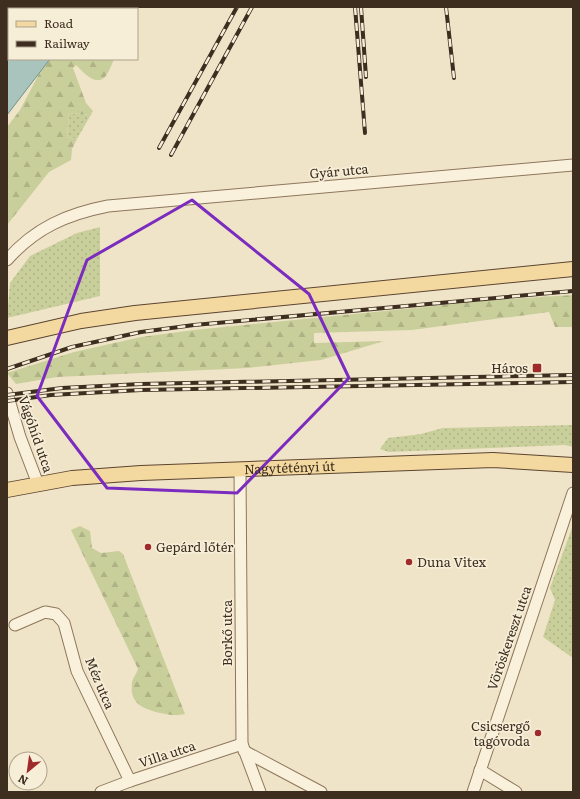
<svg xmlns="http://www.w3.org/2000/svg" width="580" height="799" font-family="Literata,serif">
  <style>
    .grass { fill: url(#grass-dots) }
    .forest { fill: url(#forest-firs) }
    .water { fill: #a9c4bc; stroke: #6f938a }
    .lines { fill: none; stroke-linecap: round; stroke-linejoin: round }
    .minor-casing { stroke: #8d765c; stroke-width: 13 }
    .major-casing { stroke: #5b4430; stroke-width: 16 }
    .minor { stroke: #faf1dc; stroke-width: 11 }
    .major { stroke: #f3d9a0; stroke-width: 14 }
    .rail-casing { stroke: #3d2e20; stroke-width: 4 }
    .rail { stroke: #f7eed8; stroke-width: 2.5; stroke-dasharray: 8; stroke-linecap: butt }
    .marked { fill: none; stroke: #7b2cbf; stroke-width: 3; stroke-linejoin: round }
    .poi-dot { fill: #9e2a2b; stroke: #f7eed8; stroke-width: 1.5 }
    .labels { text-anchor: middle; stroke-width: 3.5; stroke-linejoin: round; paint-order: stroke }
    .street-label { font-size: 13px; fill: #3d2e20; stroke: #f7eed8 }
    .poi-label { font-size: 13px; fill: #3d2e20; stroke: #f7eed8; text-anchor: end }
  </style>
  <defs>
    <pattern id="grass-dots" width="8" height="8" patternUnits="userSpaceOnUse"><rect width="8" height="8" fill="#c9cf9b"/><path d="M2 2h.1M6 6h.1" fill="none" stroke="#aeb285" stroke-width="1.8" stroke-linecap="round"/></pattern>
    <pattern id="forest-firs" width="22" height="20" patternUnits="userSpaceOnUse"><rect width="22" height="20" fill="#c9cf9b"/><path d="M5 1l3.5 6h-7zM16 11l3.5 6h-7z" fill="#aeb285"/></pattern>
  </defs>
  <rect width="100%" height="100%" fill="#f0e4c8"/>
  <!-- grass -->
  <g class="grass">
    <polygon points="93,111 77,139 67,137 69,113 89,115"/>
    <polygon points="100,227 100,296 7,318 10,283 30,256 77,233"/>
    <polygon points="573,425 573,447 565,445 389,452 380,449 388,438 421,434 443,428"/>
    <polygon points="573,525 573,658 543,637 555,600 550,588"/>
  </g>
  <!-- forest -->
  <g class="forest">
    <path d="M 50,59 L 114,59 C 112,64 109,72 105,77 C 95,87 82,71 76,65 L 73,68 L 86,103 L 93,111 L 89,115 L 69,113 L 67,137 L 77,139 L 72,149 L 71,160 L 49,172 L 7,225 L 7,127 L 20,110 L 39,74 Z"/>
    <polygon points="573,295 573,327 555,327 549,312 412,330 314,333 314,343 384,341 321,360 248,368 57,377 16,384 7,373 74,352 141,337 194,330 494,300"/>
    <path d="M 80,526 L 90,531 L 92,548 L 101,553 L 119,551 L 123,554 L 185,714 C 176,716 169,715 160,713 C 144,709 129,704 132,683 C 132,679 137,673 138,669 L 71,530 Z"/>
  </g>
  <!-- water -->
  <polygon class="water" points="7,7 95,7 93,9 9,9 9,59 50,59 7,115"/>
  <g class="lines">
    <!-- minor casing -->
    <g class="minor-casing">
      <g id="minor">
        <path d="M 7,260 C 35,228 67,214 108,206 L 573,165"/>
        <polyline points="7,393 20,437 38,484"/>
        <polyline points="240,470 242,744 260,792"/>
        <polyline points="15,625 45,612 56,614 64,623 77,671 130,781"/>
        <polyline points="244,751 321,792"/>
        <polyline points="480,770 516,792"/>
        <polyline points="101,792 130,781 242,744"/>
        <polyline points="473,792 573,493"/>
      </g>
    </g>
    <!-- major casing -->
    <g class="major-casing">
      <g id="major">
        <polyline points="7,338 81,321 135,313 573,269"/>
        <path id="s1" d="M 7,490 L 72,478 L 141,473 L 493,460 L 573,465"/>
      </g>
    </g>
    <!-- minor -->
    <use href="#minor" class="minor"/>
    <!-- major -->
    <use href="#major" class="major"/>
    <!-- rail casing -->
    <g class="rail-casing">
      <g id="rail">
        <polyline points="355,7 365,133"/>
        <polyline points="361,7 366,77"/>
        <polyline points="446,7 454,78"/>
        <polyline points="159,148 237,7"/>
        <polyline points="171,155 252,7"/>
        <polyline points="7,369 72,347 141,332 194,325 573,291"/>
        <polyline points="7,395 62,388 141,384 573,375"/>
        <polyline points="7,401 51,395 141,390 573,382"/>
      </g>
    </g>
    <!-- rail -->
    <use href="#rail" class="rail"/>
  </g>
  <!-- marked area -->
  <path class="marked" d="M 192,200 L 309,294 L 349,378 L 237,493 L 107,488 L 37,396 L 87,260 Z"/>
  <!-- markers -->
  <g class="poi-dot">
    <rect x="532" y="363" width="10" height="10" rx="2"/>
    <circle cx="148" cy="547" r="4"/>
    <circle cx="409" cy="562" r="4"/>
    <circle cx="538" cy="733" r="4"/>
  </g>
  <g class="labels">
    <!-- street labels -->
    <g class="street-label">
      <text transform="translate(339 171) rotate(-5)" y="5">Gyár utca</text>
      <text transform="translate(36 434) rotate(71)" y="5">Vágóhíd utca</text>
      <text dy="5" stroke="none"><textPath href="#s1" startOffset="284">Nagytétényi út</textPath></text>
      <text transform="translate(227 633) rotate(-90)" y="5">Borkő utca</text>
      <text transform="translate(509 638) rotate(-71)" y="5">Vöröskereszt utca</text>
      <text transform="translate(100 683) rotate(67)" y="5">Méz utca</text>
      <text transform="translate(167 754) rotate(-18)" y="5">Villa utca</text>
    </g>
    <!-- poi labels -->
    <g class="poi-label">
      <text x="528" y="373">Háros</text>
      <text x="156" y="552" text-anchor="start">Gepárd lőtér</text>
      <text x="417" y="567" text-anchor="start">Duna Vitex</text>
      <text x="530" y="731">Csicsergő<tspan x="530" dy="15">tagóvoda</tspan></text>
    </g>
  </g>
  <!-- border -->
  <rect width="580" height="799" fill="none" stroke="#3d2e20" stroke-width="16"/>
  <!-- legend -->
  <rect x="8" y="8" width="130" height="52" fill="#f7eed8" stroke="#ada18e"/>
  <rect x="16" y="21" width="20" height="6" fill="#f3d9a0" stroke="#ada18e"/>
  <text x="44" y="28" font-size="12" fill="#3d2e20">Road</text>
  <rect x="16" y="41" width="20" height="6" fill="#3d2e20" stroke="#ada18e"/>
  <text x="44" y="48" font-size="12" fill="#3d2e20">Railway</text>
  <!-- north arrow -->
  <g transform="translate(28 771) rotate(209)"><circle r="19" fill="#f7eed8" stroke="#ada18e"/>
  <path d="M0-3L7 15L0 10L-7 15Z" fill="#9e2a2b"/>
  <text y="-6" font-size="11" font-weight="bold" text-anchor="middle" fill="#3d2e20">N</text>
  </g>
</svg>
